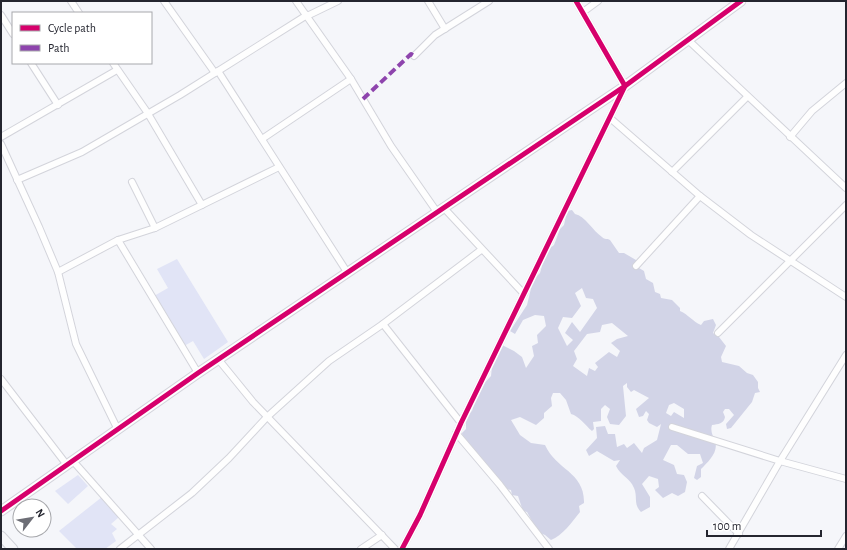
<svg xmlns="http://www.w3.org/2000/svg" width="847" height="550" font-family="'Alegreya Sans',sans-serif">
  <style>
    .green { fill: #e1e4f6 }
    .forest { fill: #d2d4e7; fill-rule: evenodd }
    .lines { fill: none; stroke-linecap: round; stroke-linejoin: round }
    .street-casing { stroke: #d3d4db; stroke-width: 8 }
    .secondary-casing { stroke: #d3d4db; stroke-width: 11 }
    .street { stroke: #fefefe; stroke-width: 6 }
    .secondary { stroke: #f7f7fa; stroke-width: 9 }
    .quiet { stroke: #8e44ad; stroke-width: 4; stroke-dasharray: 8 4; stroke-linecap: butt }
    .cycleway-casing { stroke: #fff; stroke-width: 8 }
    .cycleway { stroke: #d6006c; stroke-width: 5 }
  </style>
  <rect width="100%" height="100%" fill="#f5f6fa"/>
  <!-- green -->
  <g class="green">
    <polygon points="177,259 228,342 204,359 193,341 184,346 154,296 168,288 157,269"/>
    <polygon points="78,475 88,486 68,504 55,491"/>
    <polygon points="102,497 119,517 111,524 117,529 112,533 116,541 105,549 77,549 59,531"/>
  </g>
  <!-- forest -->
  <path class="forest" d="M 572,210 L 575,214 C 585,216 593,231 602,237 C 605,240 607,238 610,240 L 619,253 L 624,253 L 636,260 L 639,268 L 644,271 L 646,279 L 653,283 L 655,292 L 660,294 L 661,298 L 672,300 L 680,308 L 680,311 C 689,315 692,321 701,325 L 704,321 L 713,319 L 716,325 L 713,333 L 719,337 L 726,346 L 721,357 L 722,362 L 739,366 L 747,373 L 753,375 L 758,382 L 758,388 L 760,392 L 755,393 L 752,402 L 731,428 L 727,429 L 726,424 L 734,415 L 729,409 L 725,409 L 723,412 L 725,417 C 724,424 718,424 712,425 C 710,431 713,436 715,441 C 719,452 708,462 701,469 L 701,477 L 697,480 L 694,478 L 697,466 L 703,463 L 700,454 L 688,454 L 677,445 L 671,445 L 663,460 L 674,465 L 677,474 L 684,475 L 687,482 L 685,492 L 678,496 L 672,493 L 663,498 L 655,490 L 659,487 L 658,479 L 649,476 L 642,484 L 650,497 L 650,507 L 641,512 C 633,504 638,497 634,488 C 630,478 621,476 616,466 L 620,460 L 614,461 L 597,451 L 589,456 L 586,450 L 597,438 L 596,427 L 605,426 L 608,434 L 615,434 L 617,447 L 624,444 L 627,448 L 634,443 L 642,453 L 644,448 L 657,440 L 661,424 L 657,427 L 649,423 L 647,420 L 649,414 L 646,411 L 643,416 L 639,417 L 636,409 L 649,398 L 634,390 L 631,392 L 627,387 L 627,383 L 623,386 L 626,416 L 619,425 L 610,424 L 607,417 L 610,409 L 605,405 L 601,409 L 601,421 L 593,422 L 594,429 L 592,431 C 585,425 579,416 571,414 L 566,400 L 560,393 L 553,393 L 551,398 L 552,406 L 544,413 L 544,418 L 536,425 L 520,417 L 511,420 L 520,435 L 531,443 L 545,445 C 556,470 585,472 584,503 L 579,506 L 580,512 C 573,521 562,536 551,540 L 545,535 L 538,532 L 527,512 L 523,511 L 518,496 L 512,495 L 511,490 L 506,489 L 492,475 L 488,476 L 478,457 L 463,439 L 462,433 L 466,429 L 466,415 L 472,411 L 478,390 L 491,376 L 492,366 L 499,352 L 499,347 L 502,345 L 514,351 L 522,357 L 526,368 L 534,356 L 532,346 L 538,343 L 537,335 L 546,326 L 544,316 L 535,315 L 523,320 L 515,334 L 510,331 L 527,305 L 533,280 L 540,273 L 546,251 L 554,245 L 560,229 L 564,225 L 567,211 ZM 582,288 L 586,298 L 593,299 L 597,308 L 580,332 L 572,322 L 565,333 L 573,340 L 567,346 L 558,328 L 563,317 L 572,318 L 581,306 L 575,293 ZM 612,323 L 628,336 L 617,339 L 611,343 L 620,351 L 617,357 L 609,352 L 595,363 L 598,367 L 595,371 L 589,368 L 587,376 L 573,366 L 577,359 L 574,351 L 587,334 L 600,332 L 602,325 ZM 674,403 L 684,409 L 684,418 L 674,412 L 671,416 L 666,413 L 669,405 Z"/>
  <g class="lines">
    <!-- street casing -->
    <g class="street-casing">
      <g id="street">
        <polyline points="71,1 79,13"/>
        <polyline points="164,1 215,73"/>
        <polyline points="296,1 351,79 391,146 437,212"/>
        <polyline points="428,1 445,29"/>
        <polyline points="583,12 598,1"/>
        <polyline points="1,15 13,34"/>
        <polyline points="307,16 338,1"/>
        <polyline points="688,40 846,188"/>
        <polyline points="414,56 435,35 489,1"/>
        <polyline points="31,63 58,105"/>
        <polyline points="113,63 147,112 202,205"/>
        <polyline points="218,71 347,272"/>
        <polyline points="610,118 700,196 751,235 846,297"/>
        <polyline points="1,137 117,70"/>
        <polyline points="790,137 812,111 846,83"/>
        <polyline points="262,139 351,79"/>
        <polyline points="1,144 39,227 58,272 76,344 118,430"/>
        <polyline points="672,172 747,97"/>
        <polyline points="17,180 82,152 180,95 307,15"/>
        <polyline points="132,182 155,228"/>
        <polyline points="443,207 524,294"/>
        <polyline points="118,240 155,228 279,167"/>
        <polyline points="636,266 700,196"/>
        <polyline points="58,272 118,240 198,373"/>
        <polyline points="383,324 461,423"/>
        <polyline points="718,333 846,205"/>
        <polyline points="218,359 253,402 395,549"/>
        <polyline points="1,379 67,465"/>
        <polyline points="672,427 780,461 846,479"/>
        <polyline points="456,433 500,485 549,549"/>
        <polyline points="73,461 151,549"/>
        <polyline points="702,496 739,534"/>
        <polyline points="120,549 192,493 229,458 267,417 329,361 383,324 481,250"/>
        <polyline points="361,549 382,535"/>
        <polyline points="402,549 420,515 461,423 625,86 576,1"/>
        <polyline points="729,549 780,461 846,355"/>
        <polyline points="838,549 846,536"/>
      </g>
    </g>
    <!-- secondary casing -->
    <g class="secondary-casing">
      <g id="secondary">
        <polyline points="1,511 198,373 625,86 741,1"/>
        <polyline points="1,536 13,549"/>
      </g>
    </g>
    <!-- street -->
    <use href="#street" class="street"/>
    <!-- secondary -->
    <use href="#secondary" class="secondary"/>
    <!-- quiet -->
    <polyline class="quiet" points="363,99 411,54 414,56"/>
    <!-- cycleway casing -->
    <g class="cycleway-casing">
      <g id="cycleway">
        <polyline points="1,511 198,373 625,86 741,1"/>
        <polyline points="402,549 420,515 461,423 625,86 576,1"/>
      </g>
    </g>
    <!-- cycleway -->
    <use href="#cycleway" class="cycleway"/>
  </g>
  <!-- border -->
  <rect width="847" height="550" fill="none" stroke="#24252f" stroke-width="4"/>
  <!-- legend -->
  <rect x="12" y="12" width="140" height="52" fill="#ffffff" stroke="#a7a8ac"/>
  <rect x="20" y="25" width="20" height="6" fill="#d6006c" stroke="#a7a8ac"/>
  <text x="48" y="32" font-size="12" fill="#24252f">Cycle path</text>
  <rect x="20" y="45" width="20" height="6" fill="#8e44ad" stroke="#a7a8ac"/>
  <text x="48" y="52" font-size="12" fill="#24252f">Path</text>
  <!-- north arrow -->
  <g transform="translate(32 518) rotate(59)"><circle r="19" fill="#ffffff" stroke="#a7a8ac"/>
  <path d="M0-3L7 15L0 10L-7 15Z" fill="#6d6e76"/>
  <text y="-6" font-size="11" font-weight="bold" text-anchor="middle" fill="#24252f">N</text>
  </g>
  <!-- scale -->
  <path d="M707 530v6h114v-6" fill="none" stroke="#24252f" stroke-width="2"/>
  <text x="713" y="530" font-size="12" fill="#24252f" stroke="#ffffff" stroke-width="3" paint-order="stroke">100 m</text>
</svg>
